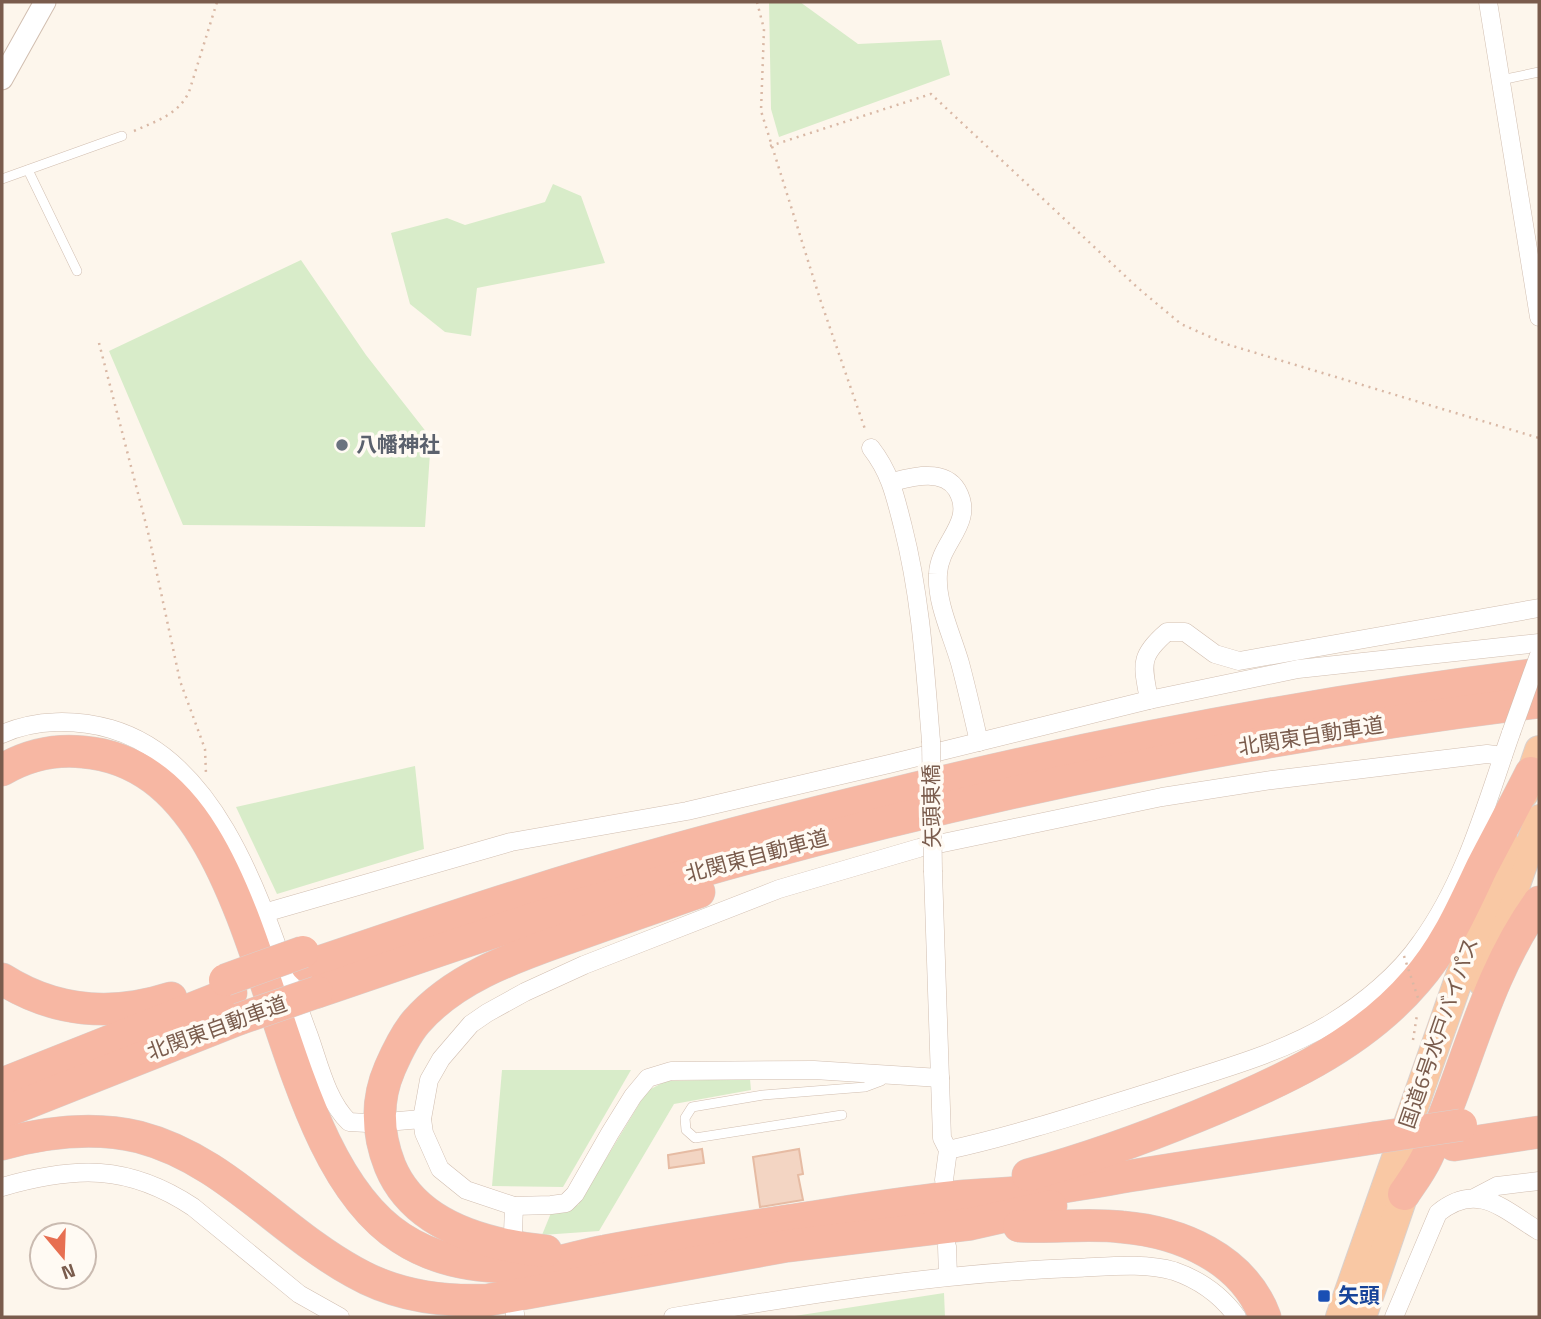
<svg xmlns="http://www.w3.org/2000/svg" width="1541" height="1319" font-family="'Titillium Web','Noto Sans JP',sans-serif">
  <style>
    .green { fill: #d8ecc9 }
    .building { fill: #f3d5c3; stroke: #e6bba3; stroke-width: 2 }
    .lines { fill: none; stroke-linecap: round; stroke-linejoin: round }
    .service-casing { stroke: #d1beb0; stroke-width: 10 }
    .minor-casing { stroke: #d1beb0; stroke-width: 19 }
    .tertiary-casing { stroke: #d1beb0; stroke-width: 23 }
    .trunk-casing { stroke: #dad1cd; stroke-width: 30 }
    .motorway-casing { stroke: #dad1cd; stroke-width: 33 }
    .path { stroke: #d9b8a5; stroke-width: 2.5; stroke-dasharray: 2 5; stroke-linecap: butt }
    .service { stroke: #fff; stroke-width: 9 }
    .minor { stroke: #fff; stroke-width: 18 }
    .tertiary { stroke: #fff; stroke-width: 21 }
    .trunk { stroke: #f9c8a4; stroke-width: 28 }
    .motorway { stroke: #f7b7a3; stroke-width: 32 }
    .minor-bridge-casing { stroke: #d1beb0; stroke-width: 19; stroke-linecap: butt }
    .motorway-bridge-casing { stroke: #dad1cd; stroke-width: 33; stroke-linecap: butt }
    .path-bridge { stroke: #d9b8a5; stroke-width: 2.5; stroke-dasharray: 2 5; stroke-linecap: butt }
    .minor-bridge { stroke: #fff; stroke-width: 18 }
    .motorway-bridge { stroke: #f7b7a3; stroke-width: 32 }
    .worship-dot { fill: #6b7280; stroke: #fffaf3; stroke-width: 2.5 }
    .transit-dot { fill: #1a4fb4; stroke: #fffaf3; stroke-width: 2.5 }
    .labels { text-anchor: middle; stroke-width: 7; stroke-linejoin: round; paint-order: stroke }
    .worship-label { font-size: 21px; font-weight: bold; fill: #5b616d; stroke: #fffaf3; text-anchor: start }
    .street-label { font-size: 21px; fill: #7a5c4d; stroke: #fffaf3 }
    .transit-label { font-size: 21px; font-weight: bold; fill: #164399; stroke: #fffaf3; text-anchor: start }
  </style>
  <rect width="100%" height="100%" fill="#fdf6ec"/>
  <!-- green -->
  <g class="green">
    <polygon points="769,2 800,2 858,44 941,40 950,75 779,137 771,109"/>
    <polygon points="553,184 581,196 605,263 477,288 471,336 445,332 410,304 391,233 447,218 465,225 545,202"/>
    <polygon points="301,260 366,355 431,438 425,527 183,525 109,351"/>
    <polygon points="415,766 424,849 277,894 236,807"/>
    <polygon points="502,1070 631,1070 563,1187 492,1186"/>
    <polygon points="750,1079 751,1090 674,1104 599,1231 542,1235 551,1213 578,1205 647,1091 666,1081"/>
    <polygon points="944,1293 945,1317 788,1317"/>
  </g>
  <!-- building -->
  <g class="building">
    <polygon points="702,1149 704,1163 669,1168 668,1155"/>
    <polygon points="799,1149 803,1174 798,1175 803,1200 760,1207 753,1157"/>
  </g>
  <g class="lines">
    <!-- service casing -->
    <g class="service-casing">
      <g id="service">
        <polyline points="1501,80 1539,72"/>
        <polyline points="28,170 77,271"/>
        <polyline points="2,179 122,136"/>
        <polyline points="842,1115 695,1138 686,1130 685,1118 692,1107 763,1095 865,1087 881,1081 886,1075"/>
      </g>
    </g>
    <!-- minor casing -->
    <g class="minor-casing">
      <g id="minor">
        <polyline points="1488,2 1539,317"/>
        <path d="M 871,448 C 891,474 895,496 903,527 C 921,598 925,669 931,741"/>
        <path d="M 892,482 C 912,477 944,468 957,490 C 976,523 939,542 938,574 C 936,603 952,635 960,663 C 967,689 973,716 979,742"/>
        <path d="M 1149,700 C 1143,665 1138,657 1167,632 L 1185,632 L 1215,654 L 1239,661 L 1539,608"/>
        <path d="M 2,734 C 36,719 76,719 111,729 C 231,764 270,934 309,1036 C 319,1064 327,1101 349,1122 L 367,1123"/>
        <polyline points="933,872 942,1138 948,1150 944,1180"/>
        <polyline points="264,913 511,842 687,811 889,764 1149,700 1298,669 1539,643"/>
        <polyline points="940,1078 814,1070 671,1071 648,1078 633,1096 610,1133 575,1194 566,1203 551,1205 514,1206 466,1190 440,1169 424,1133 422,1119 429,1080 441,1059 471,1024 487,1013 525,992 584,965 779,889 919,848 1162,797 1272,780 1487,754 1503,756"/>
        <polyline points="398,1121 422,1119"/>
        <path d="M 948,1150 C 1021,1134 1092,1110 1163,1088 C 1218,1070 1280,1054 1331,1023 C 1364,1003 1399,974 1421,942 C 1466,880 1486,804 1511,733"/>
        <path d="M 2,1187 C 75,1166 128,1164 193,1207 L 299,1294 L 340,1317"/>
        <polyline points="1476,1197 1497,1186 1539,1181"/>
        <polyline points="513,1233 514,1206"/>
        <polyline points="947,1246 948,1276"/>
        <polyline points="515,1313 515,1317"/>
        <path d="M 673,1317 C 805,1295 939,1273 1073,1268 C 1105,1267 1143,1262 1174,1271 C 1200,1280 1221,1295 1237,1317"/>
        <path d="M 1394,1317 L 1438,1213 C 1477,1181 1503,1209 1539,1231"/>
      </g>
    </g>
    <!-- tertiary casing -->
    <g class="tertiary-casing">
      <polyline id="tertiary" points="2,79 45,2"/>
    </g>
    <!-- trunk casing -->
    <g class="trunk-casing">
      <g id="trunk">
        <polyline points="1524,794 1539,750"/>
        <polyline points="1482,982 1539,819"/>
        <polyline points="1340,1317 1506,845"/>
        <polyline points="1362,1317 1411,1174"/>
      </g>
    </g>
    <!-- motorway casing -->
    <g class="motorway-casing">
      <g id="motorway">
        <path d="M 2,770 C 26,756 54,749 83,752 C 278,768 254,1143 401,1238 C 439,1263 487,1269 531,1266 C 555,1265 581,1255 605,1251 C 663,1240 722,1231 780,1222 C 841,1213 903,1202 964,1196 C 986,1194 1009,1194 1031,1191 C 1071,1187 1109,1179 1148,1173 C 1223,1161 1298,1150 1374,1138"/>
        <path d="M 307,966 C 382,941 456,915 531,892 C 644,856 760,826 875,798 C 1094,744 1316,701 1539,674"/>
        <path d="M 2,979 C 54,1012 112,1017 171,998"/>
        <path d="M 317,992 C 391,967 465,941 539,917 C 589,901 640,888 691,874 C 969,795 1253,737 1539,702"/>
        <polyline points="2,1084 231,993"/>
        <polyline points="2,1113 239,1019"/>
        <path d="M 2,1144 C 46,1132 93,1126 139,1137 C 224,1159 279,1231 354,1272 C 394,1295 443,1302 488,1300 L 787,1246 L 971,1224 L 1051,1206"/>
        <polyline points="1454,1145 1539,1132"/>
        <path d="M 1028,1175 C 1086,1159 1142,1139 1198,1116 C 1276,1084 1360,1047 1416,981 C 1446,947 1463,907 1482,867 C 1498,836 1515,805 1531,773"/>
        <path d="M 1404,1194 C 1412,1182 1421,1170 1427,1157 C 1466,1073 1484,978 1539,902"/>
        <path d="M 1019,1226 C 1053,1228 1088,1223 1122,1227 C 1180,1232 1243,1258 1265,1317"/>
        <path d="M 546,1251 C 487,1245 415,1227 390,1166 C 377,1133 376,1100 390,1068 C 397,1052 405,1035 416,1022 C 455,977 515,957 568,938 C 612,922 656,907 699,892"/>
      </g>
    </g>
    <!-- path -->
    <g class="path">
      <polyline points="757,2 764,29 761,111 820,299 866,432"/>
      <path d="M 134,131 C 156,121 178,115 189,92 L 217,2"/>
      <polyline points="770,146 931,94 1138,288 1181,324 1226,344 1539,438"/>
      <polyline points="99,343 148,532 180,681 205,749 206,774"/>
      <polyline points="1413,1040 1417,1015"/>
    </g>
    <!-- service -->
    <use href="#service" class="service"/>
    <!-- minor -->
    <use href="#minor" class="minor"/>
    <!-- tertiary -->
    <use href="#tertiary" class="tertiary"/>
    <!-- trunk -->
    <use href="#trunk" class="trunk"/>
    <!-- motorway -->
    <use href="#motorway" class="motorway"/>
    <!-- minor-bridge casing -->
    <g class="minor-bridge-casing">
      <g id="minor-bridge">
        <polyline points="1511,733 1539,655"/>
        <polyline points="931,741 933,872"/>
      </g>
    </g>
    <!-- motorway-bridge casing -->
    <g class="motorway-bridge-casing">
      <g id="motorway-bridge">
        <polyline points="225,980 303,952"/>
        <polyline points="239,1019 317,992"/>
        <polyline points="1374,1138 1461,1125"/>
      </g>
    </g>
    <!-- path-bridge -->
    <polyline class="path-bridge" points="1404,956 1419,1001"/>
    <!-- minor-bridge -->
    <use href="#minor-bridge" class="minor-bridge"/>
    <!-- motorway-bridge -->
    <use href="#motorway-bridge" class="motorway-bridge"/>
  </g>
  <!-- markers -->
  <circle class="worship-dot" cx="342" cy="445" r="7"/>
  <rect class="transit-dot" x="1317" y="1289" width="14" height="14" rx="3.5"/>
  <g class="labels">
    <!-- worship labels -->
    <g class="worship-label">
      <text x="356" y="452">八幡神社</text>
    </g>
    <!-- street labels -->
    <g class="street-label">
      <text transform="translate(1311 736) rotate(-9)" y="7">北関東自動車道</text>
      <text transform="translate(932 806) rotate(-91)" y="7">矢頭東橋</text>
      <text transform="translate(757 856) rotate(-15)" y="7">北関東自動車道</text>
      <text transform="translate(217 1028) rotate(-20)" y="7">北関東自動車道</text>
      <text transform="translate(1439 1033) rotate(-71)" y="7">国道6号水戸バイパス</text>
    </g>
    <!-- transit labels -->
    <g class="transit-label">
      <text x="1338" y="1303">矢頭</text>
    </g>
  </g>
  <!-- border -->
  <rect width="1541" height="1319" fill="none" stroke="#7a5c4d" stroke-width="7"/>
  <!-- north arrow -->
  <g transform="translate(63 1256) rotate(161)"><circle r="33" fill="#fffaf3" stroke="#cabbb1" stroke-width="2"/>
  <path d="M0-5L12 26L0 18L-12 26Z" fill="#e76f51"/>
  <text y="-10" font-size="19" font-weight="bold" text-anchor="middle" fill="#7a5c4d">N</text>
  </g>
</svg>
